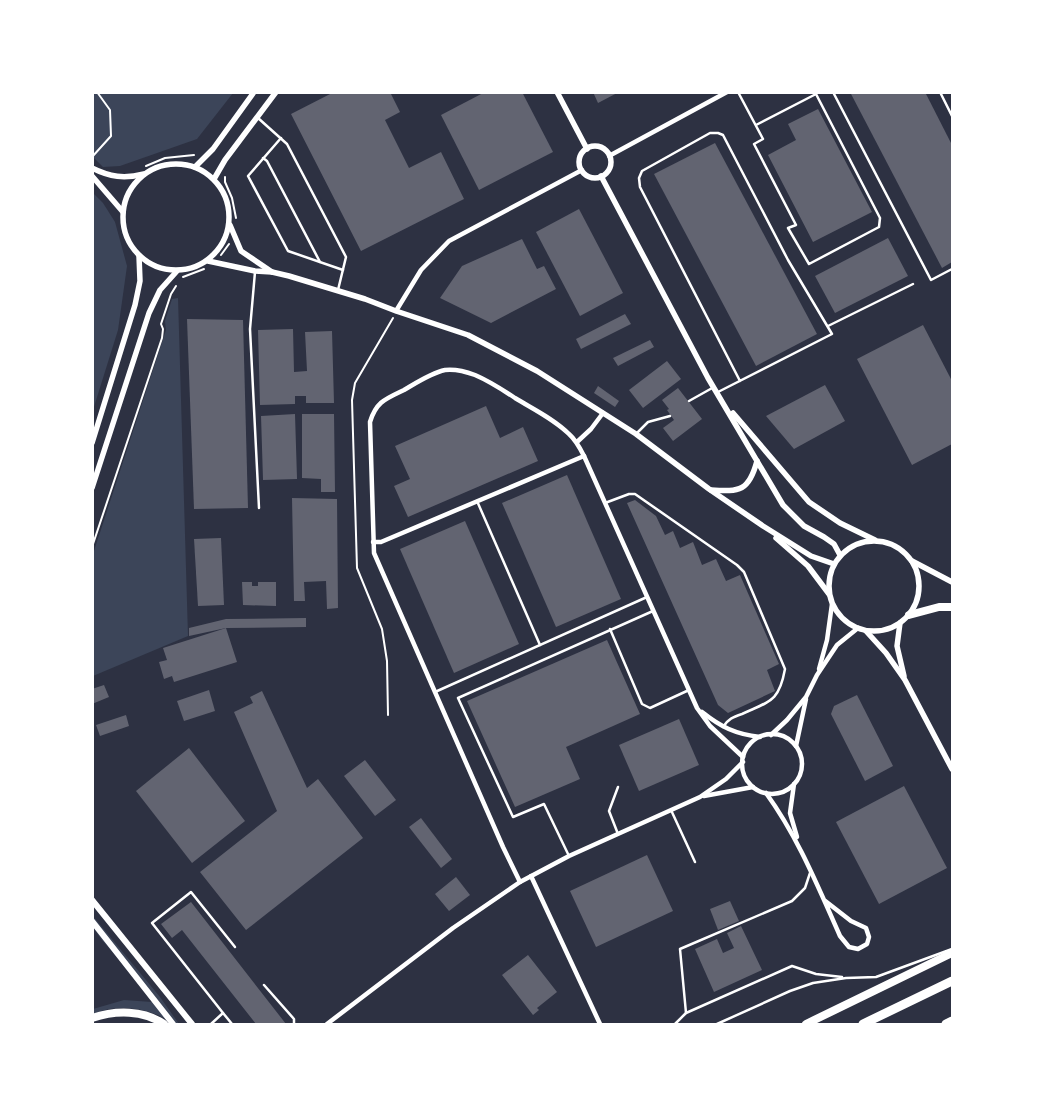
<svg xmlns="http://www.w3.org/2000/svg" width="1045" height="1117" font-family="Quicksand,sans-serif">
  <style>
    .green { fill: #3c4559 }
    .building { fill: #626471 }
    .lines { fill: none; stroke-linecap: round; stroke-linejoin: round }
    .path { stroke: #fff; stroke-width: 2 }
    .service { stroke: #fff; stroke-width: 2.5 }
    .minor { stroke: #fff; stroke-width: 4.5 }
    .tertiary { stroke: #fff; stroke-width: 5.5 }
    .secondary { stroke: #fff; stroke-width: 6 }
    .trunk { stroke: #fff; stroke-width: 8 }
    .motorway { stroke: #fff; stroke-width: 9 }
  </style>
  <rect width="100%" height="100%" fill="#2d3142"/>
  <!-- green -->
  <g class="green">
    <polygon points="92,93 233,93 197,139 120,166 103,167 93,157"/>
    <polygon points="93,193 103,203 115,222 127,266 118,330 93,410"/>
    <polygon points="178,298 188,636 93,676 93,554 166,330 165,321 172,299"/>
    <path d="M 92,915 L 160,997 L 179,1024 C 171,1024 165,1018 158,1015 C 137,1007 113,1005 93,1014 L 93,1009 L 124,1000 L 152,1002 L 156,1001 L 101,939 L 93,927 Z"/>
  </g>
  <!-- building -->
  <g class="building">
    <polygon points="334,92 390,92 400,112 385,120 409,168 441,152 464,199 361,251 291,114"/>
    <polygon points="485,92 522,92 553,152 479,190 441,115"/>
    <polygon points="593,92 619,92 598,103"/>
    <polygon points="850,92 925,92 952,145 952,262 942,268"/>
    <polygon points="818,109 872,212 813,242 768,155 796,140 788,124"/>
    <polygon points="715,143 817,334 756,366 654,174"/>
    <polygon points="579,209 623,293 580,316 536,232"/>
    <polygon points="888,238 908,276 835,313 815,276"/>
    <polygon points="522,239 537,269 544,266 556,289 491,323 440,298 462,266"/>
    <polygon points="625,314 631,324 581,349 576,339"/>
    <polygon points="187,319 243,320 248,508 194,509"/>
    <polygon points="923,325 952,381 952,444 912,465 857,359"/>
    <polygon points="293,329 294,372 307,371 305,332 332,331 334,403 306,403 306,396 295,396 295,404 260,405 258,330"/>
    <polygon points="650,340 654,347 618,366 613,358"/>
    <polygon points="667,361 681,379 643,408 629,390"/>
    <polygon points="825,385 845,421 794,449 766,416"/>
    <polygon points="598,386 619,401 615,407 594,393"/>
    <polygon points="678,388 702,419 673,441 663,428 674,420 667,410 669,409 662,400"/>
    <polygon points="486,406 500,438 523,427 538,461 408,517 394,486 410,479 395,446"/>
    <polygon points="295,414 297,479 263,480 261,416"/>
    <polygon points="302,414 334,414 335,492 321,492 321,479 302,478"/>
    <polygon points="567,475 621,599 556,627 502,503"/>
    <polygon points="292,498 337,499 338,608 327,609 326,581 304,582 305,601 294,601"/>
    <polygon points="635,500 656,516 665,535 673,531 680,548 693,542 702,565 716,559 726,581 740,575 779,664 767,670 775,691 728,713 718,705 627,503"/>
    <polygon points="465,521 519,644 454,673 400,549"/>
    <polygon points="221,538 224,605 198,606 194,539"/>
    <polygon points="242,582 252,582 252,586 258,586 258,582 276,582 276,606 243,605"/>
    <polygon points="306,618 306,627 226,628 189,636 189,628 226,619"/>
    <polygon points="226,628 237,662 174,682 172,676 164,679 159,662 167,660 163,648"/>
    <polygon points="607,640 640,714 566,747 580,779 515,807 467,701"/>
    <polygon points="104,685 109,697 92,704 92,689"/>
    <polygon points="209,690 215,711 184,721 177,701"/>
    <polygon points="262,691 307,788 318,779 363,838 246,930 200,872 277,811 234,712 253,703 250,697"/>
    <polygon points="857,695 893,766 865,781 831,714 834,706"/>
    <polygon points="126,715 129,726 100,736 96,725"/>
    <polygon points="679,719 699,765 639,791 619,745"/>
    <polygon points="189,748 245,821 192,863 136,791"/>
    <polygon points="365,760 396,800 375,816 344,776"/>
    <polygon points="904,786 947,868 879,904 836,822"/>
    <polygon points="421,818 452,859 441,868 409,827"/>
    <polygon points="647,855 673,911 596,947 570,891"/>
    <polygon points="456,877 470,895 449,911 435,894"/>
    <polygon points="730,901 739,921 718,930 710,909"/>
    <polygon points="191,902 286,1024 256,1024 182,930 172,938 161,924"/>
    <polygon points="741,926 762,970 714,992 695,949 717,939 723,953 734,948 727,933"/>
    <polygon points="528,955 557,992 537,1008 539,1010 533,1015 502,975"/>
  </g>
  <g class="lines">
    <!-- path -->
    <g class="path">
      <polyline points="92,157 111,136 110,110 97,92"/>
      <polyline points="146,166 165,158 194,155"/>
      <polyline points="225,177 225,182 232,198 236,218"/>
      <polyline points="221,255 229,244"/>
      <polyline points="183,277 204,269"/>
      <polyline points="92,547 162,338 163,329 161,324 171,294 176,286"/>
      <polyline points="388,715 387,661 382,629 357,568 352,400 355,383 393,318"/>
    </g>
    <!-- service -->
    <g class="service">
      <polyline points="738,92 763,139 754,144 796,225 788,228 809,264 879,227 880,218 816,94 756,125"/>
      <polyline points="833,92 931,280 952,269"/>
      <polyline points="940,92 952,116"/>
      <polyline points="258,118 287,144 346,257 338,290"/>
      <polyline points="281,138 248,176 288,251 343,270"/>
      <polyline points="263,158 267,161 320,262"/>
      <polyline points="255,272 250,329 259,508"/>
      <polyline points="828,326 913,284"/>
      <polyline points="718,392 832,334 788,260 723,135 718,133 710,133 642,171 639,178 640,187 740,381"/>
      <polyline points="689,401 714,387"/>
      <polyline points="637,433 648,422 670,416"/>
      <polyline points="477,501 540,645"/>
      <path d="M 605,503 L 629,494 L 635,494 L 737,565 L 744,572 L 785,669 C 779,702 770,701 742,714 C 733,717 728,719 723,727"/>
      <polyline points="610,629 642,704 650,708 689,690"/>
      <polyline points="435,692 647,597"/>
      <polyline points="671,810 695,862"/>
      <polyline points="618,834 609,811 618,787"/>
      <polyline points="569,856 544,804 513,817 458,698 653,611"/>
      <polyline points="264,985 294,1019 294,1024"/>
      <polyline points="223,1013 152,923 191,892 235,947"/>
      <polyline points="686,1013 680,949 792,901 805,888 810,873"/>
      <polyline points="211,1024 223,1013 232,1024"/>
      <polyline points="675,1024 686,1013 792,966 816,974 842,977"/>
      <polyline points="717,1024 790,991 813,983 846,978 876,977 952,949"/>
    </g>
    <!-- minor -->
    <g class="minor">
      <polyline points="609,156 727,92"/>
      <polyline points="396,311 421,270 449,241 582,170"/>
      <polyline points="577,442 591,429 603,413"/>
      <polyline points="373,542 381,542 584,456"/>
      <polyline points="819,669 827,640 832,604"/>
      <path d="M 702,712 C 721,727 735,734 760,737"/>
      <circle cx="772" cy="764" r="30"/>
      <polyline points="771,735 787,720 806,697 817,675 837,645 858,628"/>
      <polyline points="796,746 806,699"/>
      <polyline points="794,784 790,813 797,837"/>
      <path d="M 766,793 C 798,837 818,887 840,936 L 849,947 L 858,949 L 867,944 L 869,937 L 866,928 L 851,921 L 824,900"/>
      <polyline points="704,796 753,787"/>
      <polyline points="531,876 600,1024"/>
      <path d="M 520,882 L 503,847 L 374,553 L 370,422 C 376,402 385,399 404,390 C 416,383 431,373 445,370 C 454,369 467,372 475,375 C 489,381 503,390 515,398 C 533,409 554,419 569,434 C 576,440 580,448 584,456 L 697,708 L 710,726 L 743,757"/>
      <polyline points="327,1024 453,928 520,882 569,856 700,797 726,779 743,762"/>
    </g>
    <!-- tertiary -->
    <g class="tertiary">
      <polyline points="557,92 587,149"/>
      <circle cx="595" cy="162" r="16"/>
      <circle cx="176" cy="217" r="53"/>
      <polyline points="195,167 213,149 254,92"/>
      <path d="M 92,168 C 110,177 124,179 144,174"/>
      <polyline points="92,176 123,212"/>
      <polyline points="601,176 708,378 783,505 804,526 824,537 834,544 840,555"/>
      <polyline points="214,179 225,160 276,92"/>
      <polyline points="230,225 241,251 272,272"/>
      <polyline points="208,261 255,271 272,272 289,276 365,299 396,311 468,335 537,371 636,434 709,489 763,526 811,556 834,564"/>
      <polyline points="733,413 809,502 840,523 875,540"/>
      <polyline points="92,443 135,305 140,281 139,256"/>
      <polyline points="92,488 149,313 160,290 177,271"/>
      <path d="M 711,490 C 740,492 749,491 757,461"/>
      <polyline points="776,538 808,566 829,594"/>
      <circle cx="874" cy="586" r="45"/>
      <polyline points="912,561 952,582"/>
      <polyline points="900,623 897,646 904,676"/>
      <polyline points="866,631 886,653 905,680 952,769"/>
    </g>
    <!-- secondary -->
    <g class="secondary">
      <polyline points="92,900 192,1024"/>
      <polyline points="92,921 173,1024"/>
    </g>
    <!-- trunk -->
    <g class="trunk">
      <polyline points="909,615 939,607 952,607"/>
      <path d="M 92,1018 C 116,1010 143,1010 164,1024"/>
      <polyline points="806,1024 952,953"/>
    </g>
    <!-- motorway -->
    <g class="motorway">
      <polyline points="863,1024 952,981"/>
      <polyline points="946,1024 952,1021"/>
    </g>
  </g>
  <!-- border -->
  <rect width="1045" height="1117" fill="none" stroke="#ffffff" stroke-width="188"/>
</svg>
